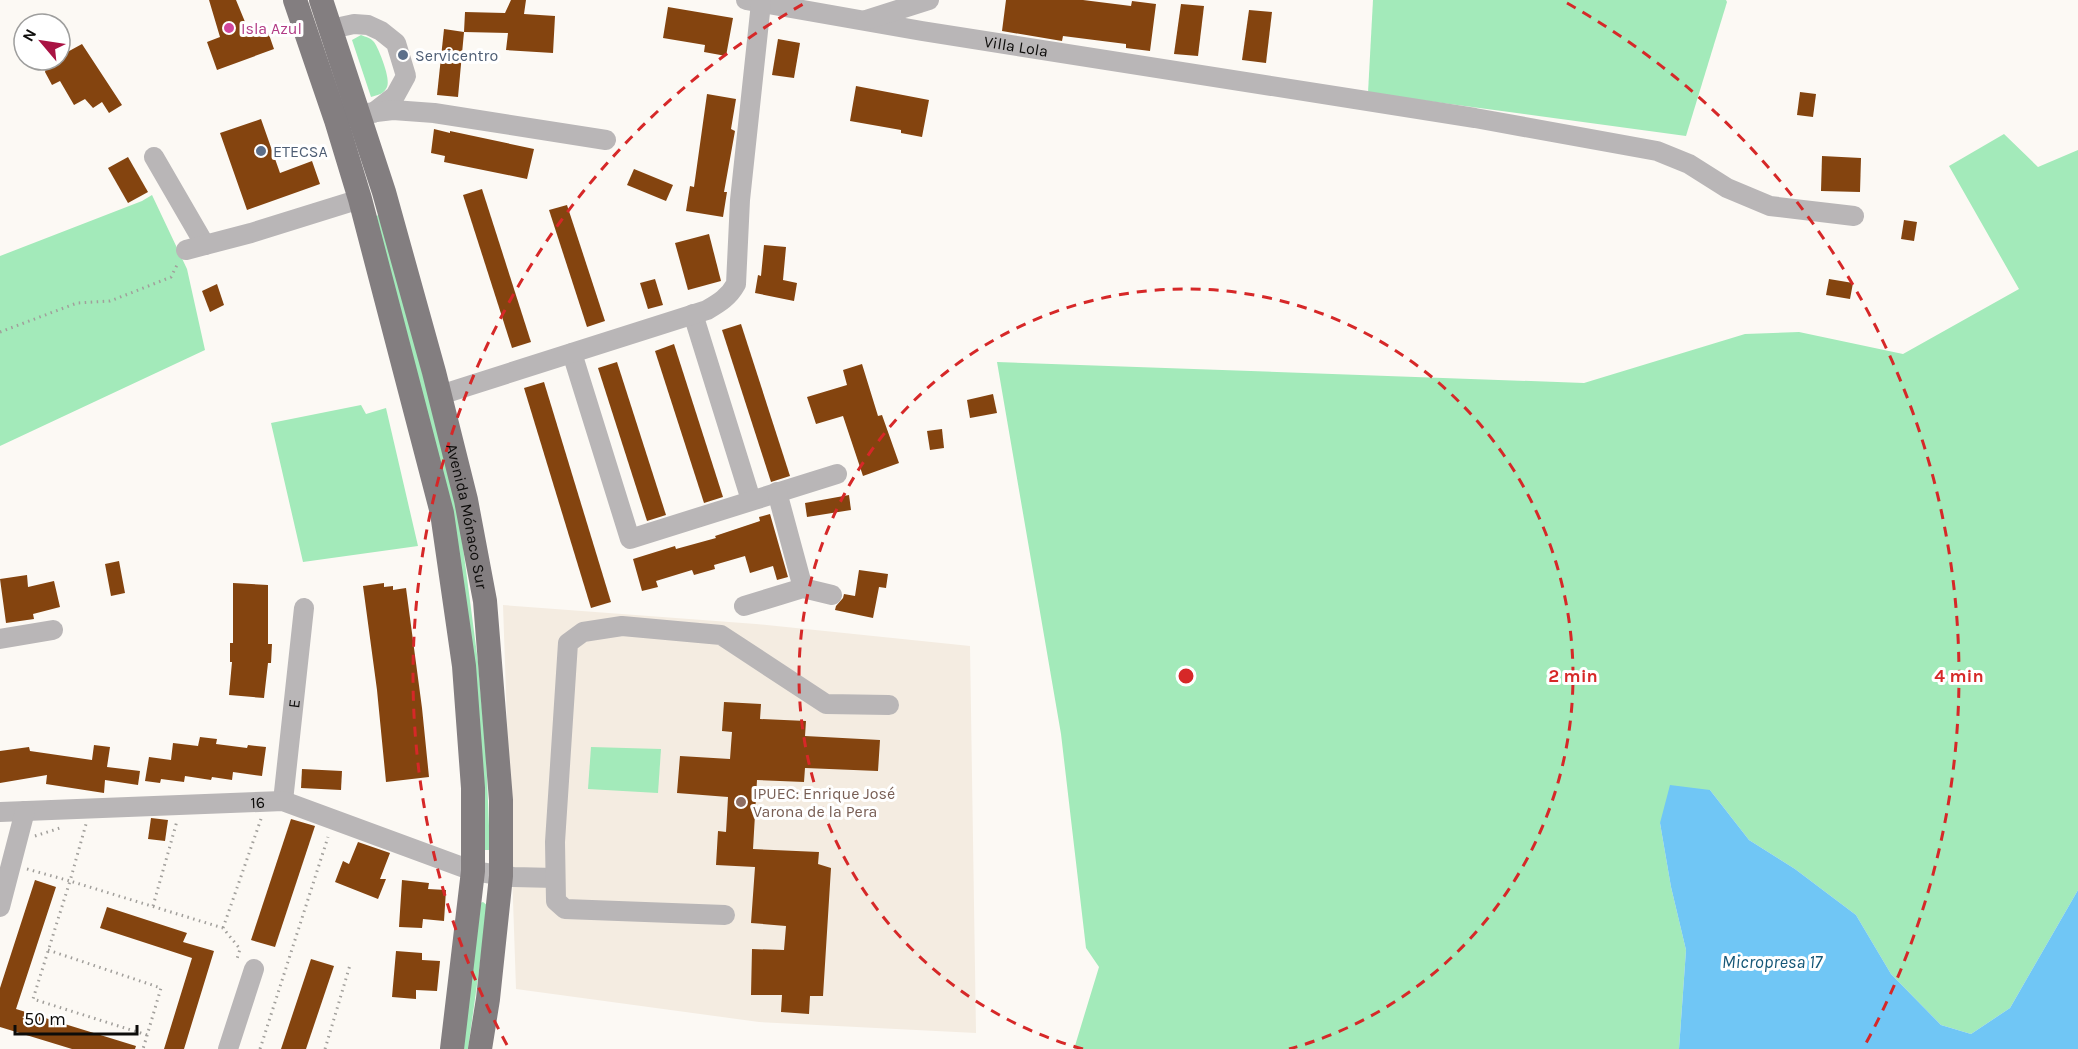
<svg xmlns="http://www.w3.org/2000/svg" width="2078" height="1049" font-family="Karla,sans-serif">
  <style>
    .built { fill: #f4ece1 }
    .green { fill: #a3eaba }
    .water { fill: #70c6f5 }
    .building { fill: #84440f }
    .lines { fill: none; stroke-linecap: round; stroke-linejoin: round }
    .path { stroke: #a19f9b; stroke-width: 3; stroke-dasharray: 1.5 4.5; stroke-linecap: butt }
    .minor { stroke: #b9b6b7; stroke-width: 20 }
    .major { stroke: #837e80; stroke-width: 24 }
    .ring { fill: none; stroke: #d62828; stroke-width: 3; stroke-dasharray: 10 8 }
    .hotel-dot { fill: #d1479c; stroke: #fff; stroke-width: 2 }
    .service-dot { fill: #5c6f8a; stroke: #fff; stroke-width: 2 }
    .education-dot { fill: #8d6e63; stroke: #fff; stroke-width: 2 }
    .labels { text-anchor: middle; stroke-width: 6; stroke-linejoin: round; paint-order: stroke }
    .hotel-label { font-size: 16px; fill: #b23c85; stroke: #fff; text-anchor: start }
    .street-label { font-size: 16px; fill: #0d0c0a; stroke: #fff }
    .service-label { font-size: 16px; fill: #4e5e75; stroke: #fff; text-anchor: start }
    .education-label { font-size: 16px; fill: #785e54; stroke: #fff; text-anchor: start }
    .water-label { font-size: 18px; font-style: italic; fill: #155777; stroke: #fff }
    .centre { fill: #d62828; stroke: #fff; stroke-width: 3 }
    .ring-label { font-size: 18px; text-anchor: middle; font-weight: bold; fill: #d62828; stroke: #fff; stroke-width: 6; stroke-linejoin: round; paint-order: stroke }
  </style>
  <rect width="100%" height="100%" fill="#fcf9f4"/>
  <!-- built -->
  <polygon class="built" points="503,605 756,624 970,646 976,1033 759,1022 516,989"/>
  <!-- green -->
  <g class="green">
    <polygon points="1373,0 1726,0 1727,2 1686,136 1368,93"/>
    <path d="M 361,35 C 366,37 371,38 374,42 C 379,49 391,79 387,87 C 384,94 378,95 371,97 L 352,40 Z"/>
    <polygon points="2004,134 2038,167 2078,150 2078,890 2010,1008 1971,1034 1941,1025 1891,974 1856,915 1795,869 1749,840 1710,790 1660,823 1671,887 1686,950 1679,1049 1074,1049 1099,967 1086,948 1061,734 997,362 1584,383 1745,334 1799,332 1903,354 2019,289 1949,166"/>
    <polygon points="152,195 187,269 205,350 0,446 0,256 142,201"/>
    <polygon points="381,214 458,509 478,662 486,753 490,850 484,850 473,662 376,216"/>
    <polygon points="361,405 366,414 386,408 418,546 303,562 271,423"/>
    <polygon points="591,747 661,749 658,793 588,789"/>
    <polygon points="483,902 488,906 468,1049 460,1049 480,903"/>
  </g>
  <!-- water -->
  <polygon class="water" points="1670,785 1710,790 1749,840 1795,869 1856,915 1891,974 1941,1025 1971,1034 2010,1008 2078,890 2078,1049 1679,1049 1686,950 1671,887 1660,823"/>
  <!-- building -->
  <g class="building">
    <polygon points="209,0 236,0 250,34 267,29 274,49 217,70 207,42 220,37"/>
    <polygon points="511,0 526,0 524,14 555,16 553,53 506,50 508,33 464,32 465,12 505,13"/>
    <polygon points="1006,0 1083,0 1131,6 1132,1 1156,4 1150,51 1126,48 1126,44 1063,36 1062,41 1002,31"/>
    <polygon points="1181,4 1204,6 1198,56 1174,54"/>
    <polygon points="668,7 733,18 726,56 704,52 705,45 663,38"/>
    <polygon points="1249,10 1272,12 1266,63 1242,60"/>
    <polygon points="444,29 464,32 458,97 437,95"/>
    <polygon points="778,39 800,43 794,78 772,75"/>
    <polygon points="82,44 122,105 109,113 102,102 93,108 85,99 74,105 60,81 52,85 45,72 47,63 53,60 60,60 60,56"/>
    <polygon points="856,86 929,100 922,137 901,133 901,130 850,121"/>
    <polygon points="1800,92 1816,94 1813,117 1797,115"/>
    <polygon points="707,94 736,99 731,129 735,131 724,192 727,192 723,217 686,211 690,186 694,187"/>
    <polygon points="261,119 280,173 312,161 320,184 247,210 220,133"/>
    <polygon points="434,129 450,133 450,131 534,149 527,179 444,162 445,156 431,153"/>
    <polygon points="1822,156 1861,158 1860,192 1821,191"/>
    <polygon points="128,157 148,192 128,203 108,168"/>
    <polygon points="634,169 673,185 666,201 627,185"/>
    <polygon points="482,189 531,342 512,348 463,195"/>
    <polygon points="567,205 605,321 587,327 549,210"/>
    <polygon points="1904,220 1917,222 1914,241 1901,239"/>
    <polygon points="709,234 721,281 688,290 675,243"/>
    <polygon points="764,245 786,247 783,280 797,283 794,301 755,293 758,275 761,276"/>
    <polygon points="655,279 663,305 648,309 640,283"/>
    <polygon points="1829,279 1853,283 1850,299 1826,295"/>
    <polygon points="217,284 224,305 210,312 202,291"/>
    <polygon points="741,324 790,476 771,482 722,330"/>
    <polygon points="674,344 723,497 704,503 655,351"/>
    <polygon points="617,362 666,515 647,521 598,368"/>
    <polygon points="862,364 878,416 882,415 899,463 863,476 843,416 816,424 807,397 847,385 843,370"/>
    <polygon points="544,382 611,602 591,608 524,388"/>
    <polygon points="993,394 997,413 970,418 967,400"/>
    <polygon points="942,429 944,448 930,450 927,431"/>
    <polygon points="849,495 851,510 807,517 805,503"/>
    <polygon points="770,514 788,577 777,580 773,566 750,573 745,556 714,565 715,569 694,575 692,570 656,581 658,587 642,591 633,559 675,546 676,549 716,538 715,536 760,521 759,517"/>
    <polygon points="119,561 125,593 111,596 105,564"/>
    <polygon points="859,570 888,574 886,588 879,587 873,618 835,610 836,606 843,598 844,594 855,596"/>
    <polygon points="27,575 28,587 54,581 60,607 33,614 34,619 6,623 0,579"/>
    <polygon points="233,583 268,585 268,644 272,644 271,663 268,663 264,698 229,695 232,662 230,662 230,643 233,643"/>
    <polygon points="384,583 384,587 393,586 393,590 406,588 422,708 429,777 386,782 377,690 363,586"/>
    <polygon points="724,702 761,704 760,719 806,721 805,736 880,740 878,771 805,768 804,782 757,780 753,849 819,852 818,864 831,868 823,996 810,996 809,1014 781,1012 782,995 751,995 752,949 784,950 786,926 751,923 755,867 716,865 718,831 726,832 728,797 677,793 680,756 730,759 732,732 722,731"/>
    <polygon points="200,737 217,739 216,744 247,748 248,745 266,747 262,776 233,772 232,780 212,777 211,780 185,776 184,782 161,779 160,783 145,781 149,757 171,760 173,743 198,746"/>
    <polygon points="94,745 110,747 107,767 140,771 138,785 105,780 104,793 46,784 47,775 0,783 0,751 29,747 30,751 92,760"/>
    <polygon points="302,769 342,771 341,790 301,788"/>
    <polygon points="151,818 168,820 165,841 148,839"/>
    <polygon points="291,819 315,826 275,947 251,940"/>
    <polygon points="358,842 390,853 380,879 386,879 378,899 335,882 343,861 349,864"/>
    <polygon points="35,880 56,887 16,1009 136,1046 135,1049 72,1049 0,1027 0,988"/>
    <polygon points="402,880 429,883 428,889 446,890 444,921 423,919 422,928 399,927"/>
    <polygon points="107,907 187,933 183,942 214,951 184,1049 164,1049 192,958 100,928"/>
    <polygon points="396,951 422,953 422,960 440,961 437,991 416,990 416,999 392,997"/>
    <polygon points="311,959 334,966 306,1049 281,1049"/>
  </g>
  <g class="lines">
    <!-- path -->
    <g class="path">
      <polyline points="0,332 77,303 110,301 136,291 171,277 178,263"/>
      <polyline points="35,836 60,828"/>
      <polyline points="27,869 70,881 86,824"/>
      <polyline points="153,906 177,821"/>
      <polyline points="223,928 261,819"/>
      <polyline points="48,950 161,988 143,1049"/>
      <polyline points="147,1035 33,999 70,881 223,928 240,949 236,962"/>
      <polyline points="260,1049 328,837"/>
      <polyline points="325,1049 350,965"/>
    </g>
    <!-- minor -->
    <g class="minor">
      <path id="s1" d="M 746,0 L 922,31 L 1475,118 L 1657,151 L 1689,164 L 1727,188 L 1770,206 L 1854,216"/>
      <polyline points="866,20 929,0"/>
      <polyline points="331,29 354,24 368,25 381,31 396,43 406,76 395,96 373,113"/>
      <polyline points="359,114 393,110 434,113 606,140"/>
      <polyline points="154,157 205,245"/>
      <polyline points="186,250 251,233 360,199"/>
      <polyline points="693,314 751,500"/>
      <polyline points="572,353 630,539 837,474"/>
      <path d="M 440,395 L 707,310 C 719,303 729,297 736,284 L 740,200 L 761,3"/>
      <polyline points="777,492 803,588"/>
      <polyline points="744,606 803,588 832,595"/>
      <polyline points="0,639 53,630"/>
      <path id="s2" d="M 283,801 L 304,608"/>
      <path id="s3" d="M 0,812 L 283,801 L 473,871 L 513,877 L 555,878"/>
      <polyline points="0,907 25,811"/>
      <polyline points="725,915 565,909 556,901 555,842 568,643 583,632 622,626 721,635 826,704 889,705"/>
      <polyline points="228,1049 254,969"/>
    </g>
    <!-- major -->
    <g class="major">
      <polyline points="295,0 336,120 360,199 442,513 464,666 473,788 473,871 452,1049"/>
      <path id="s4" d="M 321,0 L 384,192 L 434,372 L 466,500 L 485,601 L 501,800 L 501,876 L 488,999 L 480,1049"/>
    </g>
  </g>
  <!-- distance rings -->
  <g class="ring">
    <path d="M1083 1049A387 387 0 1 1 1289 1049"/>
    <path d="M507 1045A773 773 0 0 1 805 3M1567 3A773 773 0 0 1 1865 1045"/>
  </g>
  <!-- markers -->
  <circle class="hotel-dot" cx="229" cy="28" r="6"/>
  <g class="service-dot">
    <circle cx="403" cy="55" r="6"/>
    <circle cx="261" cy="151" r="6"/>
  </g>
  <circle class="education-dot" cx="741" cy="802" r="6"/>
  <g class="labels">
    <!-- hotel labels -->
    <g class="hotel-label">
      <text x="241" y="34">Isla Azul</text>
    </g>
    <!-- street labels -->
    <g class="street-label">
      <text dy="6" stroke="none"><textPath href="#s1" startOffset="274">Villa Lola</textPath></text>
      <text dy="6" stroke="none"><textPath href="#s4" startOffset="537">Avenida Mónaco Sur</textPath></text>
      <text dy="6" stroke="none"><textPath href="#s2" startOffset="98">E</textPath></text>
      <text dy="6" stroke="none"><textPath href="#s3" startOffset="258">16</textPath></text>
    </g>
    <!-- service labels -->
    <g class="service-label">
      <text x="415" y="61">Servicentro</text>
      <text x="273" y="157">ETECSA</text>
    </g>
    <!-- education labels -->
    <g class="education-label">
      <text x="753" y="799">IPUEC: Enrique José<tspan x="753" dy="18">Varona de la Pera</tspan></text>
    </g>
    <!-- water labels -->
    <g class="water-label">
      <text x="1772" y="968">Micropresa 17</text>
    </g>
  </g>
  <circle cx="1186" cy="676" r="9" class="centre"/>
  <g class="ring-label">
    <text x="1573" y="682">2 min</text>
    <text x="1959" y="682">4 min</text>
  </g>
  <!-- north arrow -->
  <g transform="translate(42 42) rotate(299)"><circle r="28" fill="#ffffff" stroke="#9e9e9d" stroke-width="1.5"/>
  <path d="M0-4.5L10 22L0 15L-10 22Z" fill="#a91343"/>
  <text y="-9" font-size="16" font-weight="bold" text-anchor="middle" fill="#0d0c0a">N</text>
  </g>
  <!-- scale -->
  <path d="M15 1025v9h122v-9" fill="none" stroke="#0d0c0a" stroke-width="3"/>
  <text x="24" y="1025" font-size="18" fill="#0d0c0a" stroke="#ffffff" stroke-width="4.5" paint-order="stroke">50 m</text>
</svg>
